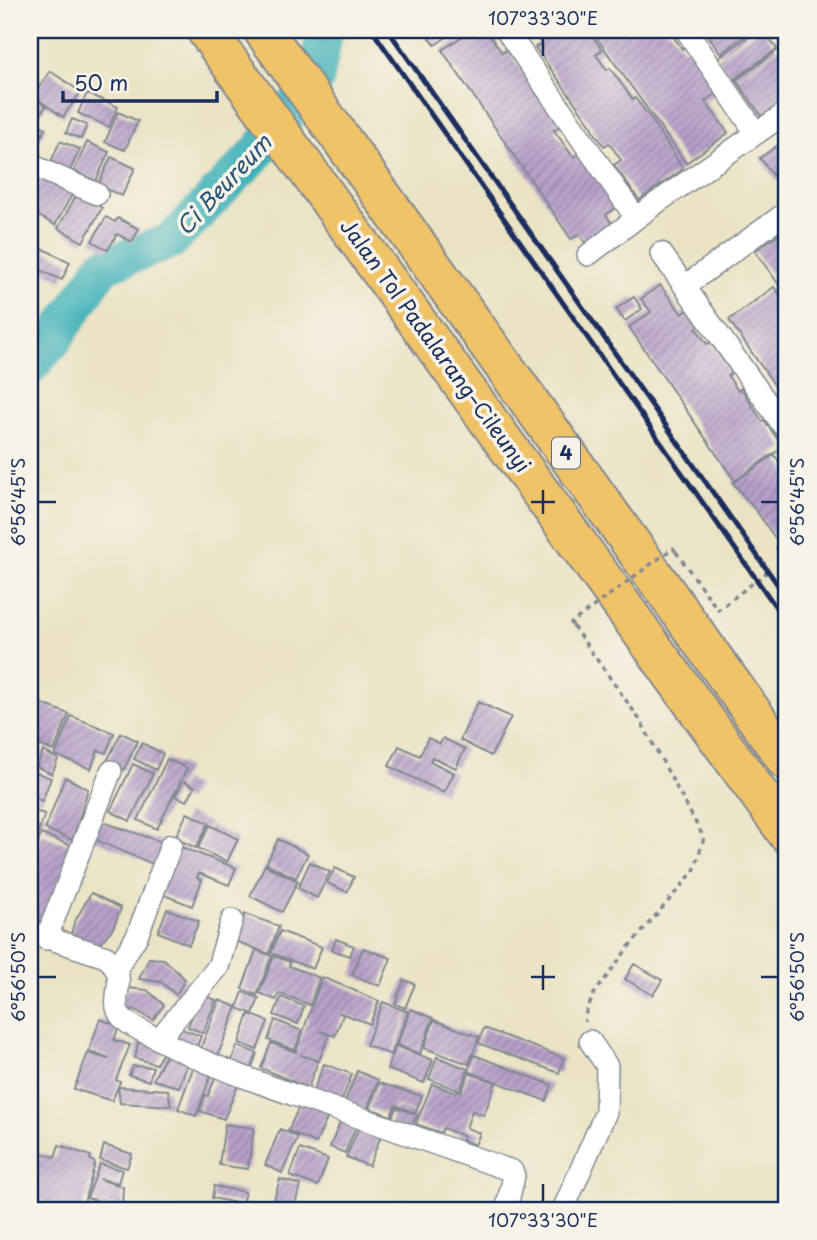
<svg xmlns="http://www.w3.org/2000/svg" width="817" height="1240" font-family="'Playpen Sans',sans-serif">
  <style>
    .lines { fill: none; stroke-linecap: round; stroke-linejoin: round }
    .river { stroke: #42b2ba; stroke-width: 37 }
    .building { fill: url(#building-hatch) }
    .street-casing { stroke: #838991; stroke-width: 24 }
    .highway-casing { stroke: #838991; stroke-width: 42 }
    .path { stroke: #838991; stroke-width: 3.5; stroke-dasharray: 5 5; stroke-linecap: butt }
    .street { stroke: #fff; stroke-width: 21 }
    .highway { stroke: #f1c369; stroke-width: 38 }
    .rail { stroke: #1b2f5e; stroke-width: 5 }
    .path-bridge { stroke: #838991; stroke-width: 3.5; stroke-dasharray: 5 5; stroke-linecap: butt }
    .ticks { fill: none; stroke: #1b2f5e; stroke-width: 2.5 }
    .labels { text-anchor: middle; stroke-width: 7; stroke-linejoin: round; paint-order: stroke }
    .shield { fill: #f7f3e8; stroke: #5d6a87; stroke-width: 2 }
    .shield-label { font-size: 19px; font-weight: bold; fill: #1b2f5e }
    .street-label { font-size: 21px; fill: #1b2f5e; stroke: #f7f3e8 }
    .water-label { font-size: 23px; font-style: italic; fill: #27567a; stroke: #f7f3e8 }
    .neatline { fill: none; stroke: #1b2f5e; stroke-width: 2.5 }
    .ticks-label { font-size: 18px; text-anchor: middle; fill: #1b2f5e }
  </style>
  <defs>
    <pattern id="building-hatch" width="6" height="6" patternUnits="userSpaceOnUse" patternTransform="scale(1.75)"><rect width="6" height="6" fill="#b79fc9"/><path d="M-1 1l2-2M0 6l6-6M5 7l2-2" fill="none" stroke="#9482a6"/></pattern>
  </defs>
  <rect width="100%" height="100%" fill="#f7f3e8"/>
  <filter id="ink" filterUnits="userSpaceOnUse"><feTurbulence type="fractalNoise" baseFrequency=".0143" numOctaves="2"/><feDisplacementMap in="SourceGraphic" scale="14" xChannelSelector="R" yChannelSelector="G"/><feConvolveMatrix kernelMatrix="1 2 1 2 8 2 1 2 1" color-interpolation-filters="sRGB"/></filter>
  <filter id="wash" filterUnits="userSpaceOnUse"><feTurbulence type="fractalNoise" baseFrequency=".00686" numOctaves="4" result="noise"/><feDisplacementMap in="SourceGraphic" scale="28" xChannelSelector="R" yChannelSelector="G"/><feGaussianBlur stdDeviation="1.57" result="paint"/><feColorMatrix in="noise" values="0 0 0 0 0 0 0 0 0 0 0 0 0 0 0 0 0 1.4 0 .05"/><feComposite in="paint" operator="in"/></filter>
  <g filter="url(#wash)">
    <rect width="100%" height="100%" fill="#ebe3c4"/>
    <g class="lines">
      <!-- river -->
      <polyline class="river" points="30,367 54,340 103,266 171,241 255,155 316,79 325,30"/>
    </g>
    <g id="blocks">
      <!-- building -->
      <g class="building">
        <polygon points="424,30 457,30 435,45"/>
        <polygon points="472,30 501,30 491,37 502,53 507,50 562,125 554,130 573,157 579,153 617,207 606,215 615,228 588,247 579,234 571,239 442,50"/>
        <polygon points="531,30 588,30 602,50 596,55 607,70 610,68 633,100 635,98 649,116 683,169 639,200 614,165 621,160 609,143 604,146 592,129 593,128 535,47 541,44"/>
        <polygon points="591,30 669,30 682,49 686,46 719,92 705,101 728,133 686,163"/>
        <polygon points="715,30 752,30 721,54 708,35"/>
        <polygon points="758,30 763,30 777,49 733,80 718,58"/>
        <polygon points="782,47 787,55 787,101 763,118 736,80"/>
        <polygon points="50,71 81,92 63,117 33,96"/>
        <polygon points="87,93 118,107 109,127 78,113"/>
        <polygon points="33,98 46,106 36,121 30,117 30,103"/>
        <polygon points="118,112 138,121 125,150 105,142"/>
        <polygon points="72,119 87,125 81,139 66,133"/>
        <polygon points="30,120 46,128 35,148 30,146"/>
        <polygon points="60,141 80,149 69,173 50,164"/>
        <polygon points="87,142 109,152 96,181 74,171"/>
        <polygon points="780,144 787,155 787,180 785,177 778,182 760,158"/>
        <polygon points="111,157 135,168 122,196 98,185"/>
        <polygon points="36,173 73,193 55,225 37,215 36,218 30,215 30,184"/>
        <polygon points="77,194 102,208 83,242 58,228"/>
        <polygon points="106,217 115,222 118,218 139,229 132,242 117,234 108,250 92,241"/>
        <polygon points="787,228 787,296 755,251"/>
        <polygon points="35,245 70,262 62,280 40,270 35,280 30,277 30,256"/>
        <polygon points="660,285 682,314 690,309 701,325 696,328 707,344 710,342 732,372 728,376 738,391 741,388 762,421 764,420 783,447 735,481 629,327 651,312 641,299"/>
        <polygon points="774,287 787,304 787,403 729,320"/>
        <polygon points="30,291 38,296 30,311"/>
        <polygon points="634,297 642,309 625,321 616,309"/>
        <polygon points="774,455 785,469 787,467 787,538 779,544 758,513 733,483"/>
        <polygon points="787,540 787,562 776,547"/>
        <polygon points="478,702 511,717 491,756 460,740"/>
        <polygon points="40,703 69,714 54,751 30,741 30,729"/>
        <polygon points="71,716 114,733 106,753 98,750 91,769 55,755"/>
        <polygon points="121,733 138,741 123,771 106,763"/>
        <polygon points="428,738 440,744 443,738 465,749 456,768 432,757 430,761 454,773 444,793 389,766 399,746 420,756"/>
        <polygon points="142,743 163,754 156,770 134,759"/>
        <polygon points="43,751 58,759 52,774 37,767"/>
        <polygon points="167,759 187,768 157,829 138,820"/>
        <polygon points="133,764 153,774 130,821 110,811"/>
        <polygon points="30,770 51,778 42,801 30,796"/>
        <polygon points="65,777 88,789 73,840 45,829"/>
        <polygon points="184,781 195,787 187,801 175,796"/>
        <polygon points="30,810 45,814 30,855"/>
        <polygon points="187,813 209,823 196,848 175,838"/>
        <polygon points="94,819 171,845 162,868 91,838"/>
        <polygon points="210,825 238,839 227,862 198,848"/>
        <polygon points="41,834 72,846 43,925 30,920 30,866"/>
        <polygon points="278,839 308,854 296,878 266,864"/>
        <polygon points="173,844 236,868 229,885 199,873 197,878 202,880 192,906 154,891"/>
        <polygon points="310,862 330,872 317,898 298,888"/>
        <polygon points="265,865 298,881 282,912 250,896"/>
        <polygon points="335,868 354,877 347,892 327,883"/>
        <polygon points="91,893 121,908 113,928 99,945 71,934 74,923"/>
        <polygon points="167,909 199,921 189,945 158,932"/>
        <polygon points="245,914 279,926 269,954 235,941"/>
        <polygon points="280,931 322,947 313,969 271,953"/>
        <polygon points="336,939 354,946 350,956 332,950"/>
        <polygon points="363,948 391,958 380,986 352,975"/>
        <polygon points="256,950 272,956 257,995 242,989"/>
        <polygon points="274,956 290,962 289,966 320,978 310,1005 279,993 276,1000 259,993"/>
        <polygon points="149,958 164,959 185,979 176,995 161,982 139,979"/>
        <polygon points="634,964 662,980 653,995 625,979"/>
        <polygon points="322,977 379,1001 370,1024 338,1012 343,1015 335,1036 320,1031 329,1035 319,1061 301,1055 318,1061 308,1088 261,1068 271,1043 296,1052"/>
        <polygon points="404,980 415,984 405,1008 395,1004"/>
        <polygon points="127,988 147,990 164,1005 153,1020 135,1010 120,1008"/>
        <polygon points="243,992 259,998 253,1014 237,1008"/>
        <polygon points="200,994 216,1000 203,1033 188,1027"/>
        <polygon points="281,997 304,1006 298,1024 274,1015"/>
        <polygon points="219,1000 237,1007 218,1055 201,1048"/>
        <polygon points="383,1002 408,1012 391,1055 366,1045"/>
        <polygon points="411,1009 433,1018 420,1054 397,1045"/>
        <polygon points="249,1014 268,1021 257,1050 239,1043"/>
        <polygon points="100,1019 119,1026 114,1040 130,1045 116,1080 120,1082 118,1087 168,1090 171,1106 120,1103 118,1087 112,1101 74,1089 88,1053 108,1059 109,1058 89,1051"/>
        <polygon points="275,1020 302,1031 295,1050 268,1040"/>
        <polygon points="434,1020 479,1037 469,1064 424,1048"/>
        <polygon points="179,1028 201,1036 197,1046 176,1038"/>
        <polygon points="484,1028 564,1058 559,1073 478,1043"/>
        <polygon points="140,1034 164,1051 156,1064 135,1058"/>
        <polygon points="237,1046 257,1053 251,1070 231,1063"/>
        <polygon points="396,1046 433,1060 424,1083 387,1069"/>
        <polygon points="168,1051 189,1059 179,1087 153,1080"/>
        <polygon points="474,1055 552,1085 546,1101 468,1071"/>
        <polygon points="437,1057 468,1069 460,1091 429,1079"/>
        <polygon points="196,1060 214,1066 196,1116 178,1109"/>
        <polygon points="324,1064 352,1074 341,1103 313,1092"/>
        <polygon points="133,1066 153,1067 149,1081 129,1075"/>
        <polygon points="218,1070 241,1078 224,1119 200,1111 205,1095 208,1096"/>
        <polygon points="357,1071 378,1080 367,1110 345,1102"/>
        <polygon points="469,1073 496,1082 484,1115 472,1111 466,1128 480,1133 475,1145 462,1140 464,1136 443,1128 441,1133 416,1124 432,1084 456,1093 458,1090 461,1092"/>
        <polygon points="379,1083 422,1096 415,1113 395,1105 391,1116 369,1108"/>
        <polygon points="302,1100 330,1112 316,1143 288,1131"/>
        <polygon points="396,1107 417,1115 410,1132 390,1124"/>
        <polygon points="342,1118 357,1124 345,1153 330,1147"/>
        <polygon points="225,1124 254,1128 248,1169 219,1165"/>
        <polygon points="360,1125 382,1133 369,1166 346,1157"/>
        <polygon points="280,1129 298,1137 282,1173 265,1165"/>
        <polygon points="59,1145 91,1156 90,1159 95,1163 82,1210 69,1210 42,1201 41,1203 30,1199 31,1170 34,1172 41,1153 55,1157"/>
        <polygon points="104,1145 132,1154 127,1168 100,1160"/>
        <polygon points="300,1149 328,1159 318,1186 290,1176"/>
        <polygon points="100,1164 122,1170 118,1183 100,1179 123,1187 122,1209 87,1198"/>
        <polygon points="280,1179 301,1185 293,1210 271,1210"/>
        <polygon points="214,1186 245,1192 242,1204 212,1198"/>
        <polygon points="97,1202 119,1210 94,1210"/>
      </g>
    </g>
  </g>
  <g filter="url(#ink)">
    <use href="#blocks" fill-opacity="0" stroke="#838991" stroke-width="2"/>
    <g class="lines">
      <!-- street casing -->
      <g class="street-casing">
        <g id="street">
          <polyline points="506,30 636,218"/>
          <polyline points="686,30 756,133"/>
          <polyline points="30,161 36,167 97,194"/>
          <polyline points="661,253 787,431"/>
          <polyline points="588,255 655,204 787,112"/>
          <polyline points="685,286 787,212"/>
          <path d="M 30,932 L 106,957 C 135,980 101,1003 127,1022 C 137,1030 150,1034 160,1040 C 203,1063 249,1079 294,1095 C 367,1120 439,1145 512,1171 L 514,1176 L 506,1210"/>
          <polyline points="46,939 111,771"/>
          <polyline points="117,968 137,936 171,845"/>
          <polyline points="159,1039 218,967 232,920"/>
          <polyline points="563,1210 606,1112 607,1066 590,1041"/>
        </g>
      </g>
      <!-- highway casing -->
      <g class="highway-casing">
        <g id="highway">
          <polyline points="206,30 787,833"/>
          <polyline points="263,30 787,761"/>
        </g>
      </g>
      <!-- path -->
      <g class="path">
        <polyline points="676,552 718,610 771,569"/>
        <polyline points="573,626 640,720 704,838 694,871 627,949 594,994 584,1017 585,1022"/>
      </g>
      <!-- street -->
      <use href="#street" class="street"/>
      <!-- highway -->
      <use href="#highway" class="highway"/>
      <!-- rail -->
      <g class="rail">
        <polyline points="372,30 787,623"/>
        <polyline points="388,30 787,598"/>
      </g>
      <!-- path-bridge -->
      <polyline class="path-bridge" points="573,626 571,623 673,548 676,552"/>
    </g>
  </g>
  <!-- ticks -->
  <path class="ticks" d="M 543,38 L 543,56M 543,490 L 543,514M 38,502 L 56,502M 531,502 L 555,502M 761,502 L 778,502M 543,965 L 543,990M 38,977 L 56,977M 531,977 L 555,977M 761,977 L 778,977M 543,1184 L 543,1202"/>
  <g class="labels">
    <!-- shield labels -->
    <rect class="shield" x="552" y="437.5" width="28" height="31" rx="5"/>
    <g class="shield-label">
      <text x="566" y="460">4</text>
    </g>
    <!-- street labels -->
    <g class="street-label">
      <text transform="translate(435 346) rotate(54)" y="7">Jalan Tol Padalarang–Cileunyi</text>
    </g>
    <!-- water labels -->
    <g class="water-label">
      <text transform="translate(224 185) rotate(-47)" y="8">Ci Beureum</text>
    </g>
  </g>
  <!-- margin -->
  <rect width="817" height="1240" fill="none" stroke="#f7f3e8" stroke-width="77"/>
  <!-- scale -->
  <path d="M63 91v10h154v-10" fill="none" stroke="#1b2f5e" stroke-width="3.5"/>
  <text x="74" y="91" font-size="21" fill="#1b2f5e" stroke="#f7f3e8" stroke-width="5" paint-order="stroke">50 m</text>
  <rect x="38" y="38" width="740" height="1164" class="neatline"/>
  <g class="ticks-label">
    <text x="543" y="25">107°33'30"E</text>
    <text transform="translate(19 502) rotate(-90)" y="6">6°56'45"S</text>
    <text transform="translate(798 502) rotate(-90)" y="6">6°56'45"S</text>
    <text transform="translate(19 977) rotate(-90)" y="6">6°56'50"S</text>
    <text transform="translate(798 977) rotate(-90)" y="6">6°56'50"S</text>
    <text x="543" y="1227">107°33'30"E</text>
  </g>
</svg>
